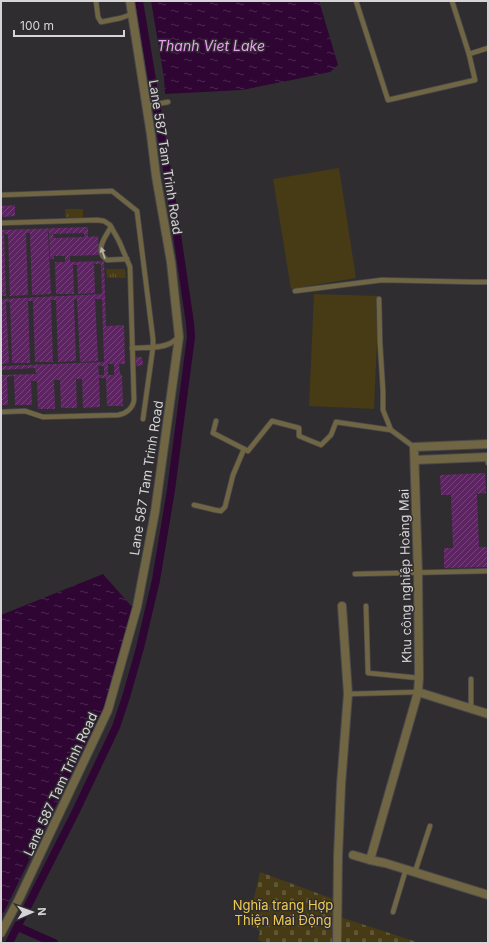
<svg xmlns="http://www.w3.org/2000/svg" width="489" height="944" font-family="Inter,sans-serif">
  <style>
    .grass { fill: #463b14 }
    .cemetery { fill: url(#cemetery-stones) }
    .park { fill: url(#park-tufts) }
    .water { fill: url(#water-ripples) }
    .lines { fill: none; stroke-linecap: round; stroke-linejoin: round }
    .canal { stroke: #2f0533; stroke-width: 8 }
    .building { fill: url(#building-hatch); fill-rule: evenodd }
    .service-casing { stroke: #4a484b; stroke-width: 6 }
    .minor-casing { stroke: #4a484b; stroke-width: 10 }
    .tertiary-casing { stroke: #4a484b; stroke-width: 10 }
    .service { stroke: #706643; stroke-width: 4.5 }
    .minor { stroke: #706643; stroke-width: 8 }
    .tertiary { stroke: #706643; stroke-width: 8 }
    .oneway { fill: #b7b3aa }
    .labels { text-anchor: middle; stroke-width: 3; stroke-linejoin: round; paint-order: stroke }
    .street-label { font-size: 13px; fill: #d6d4d6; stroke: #2f2d30 }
    .park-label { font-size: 13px; fill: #eecb4f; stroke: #2f2d30 }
    .water-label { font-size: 14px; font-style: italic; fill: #ef9ff5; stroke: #2f2d30 }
  </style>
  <defs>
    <pattern id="cemetery-stones" width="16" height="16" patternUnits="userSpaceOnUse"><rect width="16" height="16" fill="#463b14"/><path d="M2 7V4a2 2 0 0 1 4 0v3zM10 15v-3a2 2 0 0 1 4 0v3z" fill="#605635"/></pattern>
    <pattern id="park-tufts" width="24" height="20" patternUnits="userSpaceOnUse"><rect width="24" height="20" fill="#463b14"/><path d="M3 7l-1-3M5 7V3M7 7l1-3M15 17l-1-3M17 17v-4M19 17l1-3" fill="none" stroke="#605635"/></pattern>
    <pattern id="water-ripples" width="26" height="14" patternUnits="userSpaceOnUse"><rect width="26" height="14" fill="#2f0533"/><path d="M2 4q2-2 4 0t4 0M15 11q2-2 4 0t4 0" fill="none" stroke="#4c2950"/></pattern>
    <pattern id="building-hatch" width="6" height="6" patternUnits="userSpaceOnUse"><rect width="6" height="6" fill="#5c2561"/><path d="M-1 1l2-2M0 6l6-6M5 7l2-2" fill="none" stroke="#734477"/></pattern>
  </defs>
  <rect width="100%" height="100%" fill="#2f2d30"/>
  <!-- grass -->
  <g class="grass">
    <polygon points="339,168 356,278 291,289 273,179"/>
    <polygon points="314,294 379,296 374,409 309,406"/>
  </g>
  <!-- cemetery -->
  <g class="cemetery">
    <polygon points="260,872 336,900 335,943 266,943 258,940 260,931 248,924"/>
    <polygon points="340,917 420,943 339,943"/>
  </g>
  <!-- park -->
  <g class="park">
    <polygon points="65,209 83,209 83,218 66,219"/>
    <polygon points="106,269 125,269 126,278 107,278"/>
  </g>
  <!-- water -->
  <g class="water">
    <polygon points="151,1 319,1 338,65 330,72 292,80 242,90 165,94 164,78"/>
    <polygon points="103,574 133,608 106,703 1,918 1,615"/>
  </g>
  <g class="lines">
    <!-- canal -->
    <g class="canal">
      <polyline points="18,927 54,943"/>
      <polyline points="9,943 75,813 116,727 126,697 140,648 156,580 171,490 191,337 190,323 171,194 139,1"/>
    </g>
  </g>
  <!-- building -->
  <g class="building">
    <polygon points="15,205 15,216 2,217 2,206"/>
    <path d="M 88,227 L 88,237 L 98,236 L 99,255 L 70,256 L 70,262 L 104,261 L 106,326 L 124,325 L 125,364 L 119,364 L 120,374 L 122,374 L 123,406 L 107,406 L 106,378 L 99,378 L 100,407 L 83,408 L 82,379 L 76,379 L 77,408 L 61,408 L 60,380 L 54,380 L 55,409 L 38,409 L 37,381 L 31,381 L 32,405 L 15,405 L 14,376 L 7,377 L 8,405 L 1,405 L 1,375 L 36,374 L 35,368 L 1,370 L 1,366 L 104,362 L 102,299 L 95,299 L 98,361 L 80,362 L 77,299 L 74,300 L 76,361 L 58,362 L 56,300 L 51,300 L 53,362 L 35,362 L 33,301 L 28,301 L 30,363 L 12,363 L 10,302 L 6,302 L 9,363 L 1,364 L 1,299 L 102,294 L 101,264 L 94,264 L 95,293 L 78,294 L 77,265 L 73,265 L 74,294 L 56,294 L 55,262 L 65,262 L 65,256 L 54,256 L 54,259 L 50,259 L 49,232 L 48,232 L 51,294 L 32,295 L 30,233 L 26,233 L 28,295 L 10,296 L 8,234 L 4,234 L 6,296 L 1,296 L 1,230 ZM 84,233 L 84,237 L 54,238 L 53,234 ZM 108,364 L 114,364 L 114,375 L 108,375 ZM 98,366 L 104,366 L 104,375 L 99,375 Z"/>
    <polygon points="136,357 142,357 143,365 136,366"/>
    <polygon points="485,473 486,493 477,494 479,547 487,547 488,567 444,568 444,548 453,548 451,495 441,495 440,475"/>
  </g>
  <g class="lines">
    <!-- service casing -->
    <g class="service-casing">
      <g id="service">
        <polyline points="96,1 98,17 101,22 121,18 132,14"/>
        <polyline points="356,1 388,100 475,80 469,54"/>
        <polyline points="452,1 469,54 488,48"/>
        <polyline points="146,106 168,102"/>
        <polyline points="1,195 112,191 137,211 153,339 153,347 143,419"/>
        <path d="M 1,223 L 97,220 L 104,221 L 110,225 L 119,241 L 130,267 L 134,400 C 133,408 126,414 118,415 L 43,417 L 25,411 L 1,412"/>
        <path d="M 111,227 C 105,237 94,251 107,260 L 127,259"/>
        <polyline points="295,291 382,280 473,282 488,282"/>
        <polyline points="379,299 380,343 383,391 383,410 391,430 414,447"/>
        <path d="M 132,348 C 145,347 160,349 171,343 C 174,341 176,339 179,337"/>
        <polyline points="216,421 213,433 248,451 272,421 299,428 299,436 321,445 331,435 336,422 391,430"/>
        <polyline points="488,457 488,463"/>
        <polyline points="194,505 215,510 221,511 225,507 233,475 244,449"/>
        <polyline points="355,574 488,571"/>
        <polyline points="366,606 368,673 419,678"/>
        <polyline points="471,679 471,709"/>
        <polyline points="348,694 418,692"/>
        <polyline points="415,872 430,826"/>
        <polyline points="393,912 406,869"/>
      </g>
    </g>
    <!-- minor casing -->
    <g class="minor-casing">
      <g id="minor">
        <polyline points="415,460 488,457"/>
        <polyline points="418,692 488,714"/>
        <polyline points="353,855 370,860 385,863 488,895"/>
        <polyline points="370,860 418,692 419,678 418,573 414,447 488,444"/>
        <polyline points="337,943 338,857 341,785 348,694 342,606"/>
      </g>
    </g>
    <!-- tertiary casing -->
    <g class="tertiary-casing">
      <polyline id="tertiary" points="1,933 19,899 108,710 137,607 155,512 179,337 171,262 156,176 151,135 130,1"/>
    </g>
    <!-- service -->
    <use href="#service" class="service"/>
    <!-- minor -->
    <use href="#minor" class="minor"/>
    <!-- tertiary -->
    <use href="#tertiary" class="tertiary"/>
  </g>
  <!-- one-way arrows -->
  <defs><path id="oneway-solid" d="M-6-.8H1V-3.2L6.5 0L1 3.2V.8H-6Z"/></defs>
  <use class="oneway" href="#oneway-solid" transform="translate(103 253) rotate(-109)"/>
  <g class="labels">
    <!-- street labels -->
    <g class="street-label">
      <text transform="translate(166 157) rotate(81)" y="5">Lane 587 Tam Trinh Road</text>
      <text transform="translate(146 478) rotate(-81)" y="5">Lane 587 Tam Trinh Road</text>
      <text transform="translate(405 576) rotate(-91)" y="5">Khu công nghiệp Hoàng Mai</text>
      <text transform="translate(60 784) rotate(-65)" y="5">Lane 587 Tam Trinh Road</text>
    </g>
    <!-- park labels -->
    <g class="park-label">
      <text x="283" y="910">Nghĩa trang Hợp<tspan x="283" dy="15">Thiện Mai Động</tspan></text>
    </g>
    <!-- water labels -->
    <g class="water-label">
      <text x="211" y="51">Thanh Viet Lake</text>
    </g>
  </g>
  <!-- border -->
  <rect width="489" height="944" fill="none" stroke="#d6d4d6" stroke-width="4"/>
  <!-- north arrow -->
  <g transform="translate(32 912) rotate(88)" stroke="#2f2d30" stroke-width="3" paint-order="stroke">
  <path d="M0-3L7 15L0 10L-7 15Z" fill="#d6d4d6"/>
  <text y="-6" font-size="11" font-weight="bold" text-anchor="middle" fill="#d6d4d6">N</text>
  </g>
  <!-- scale -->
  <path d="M14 30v6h110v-6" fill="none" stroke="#d6d4d6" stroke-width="2"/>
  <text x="20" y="30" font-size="12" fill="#d6d4d6" stroke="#2f2d30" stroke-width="3" paint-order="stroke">100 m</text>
</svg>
